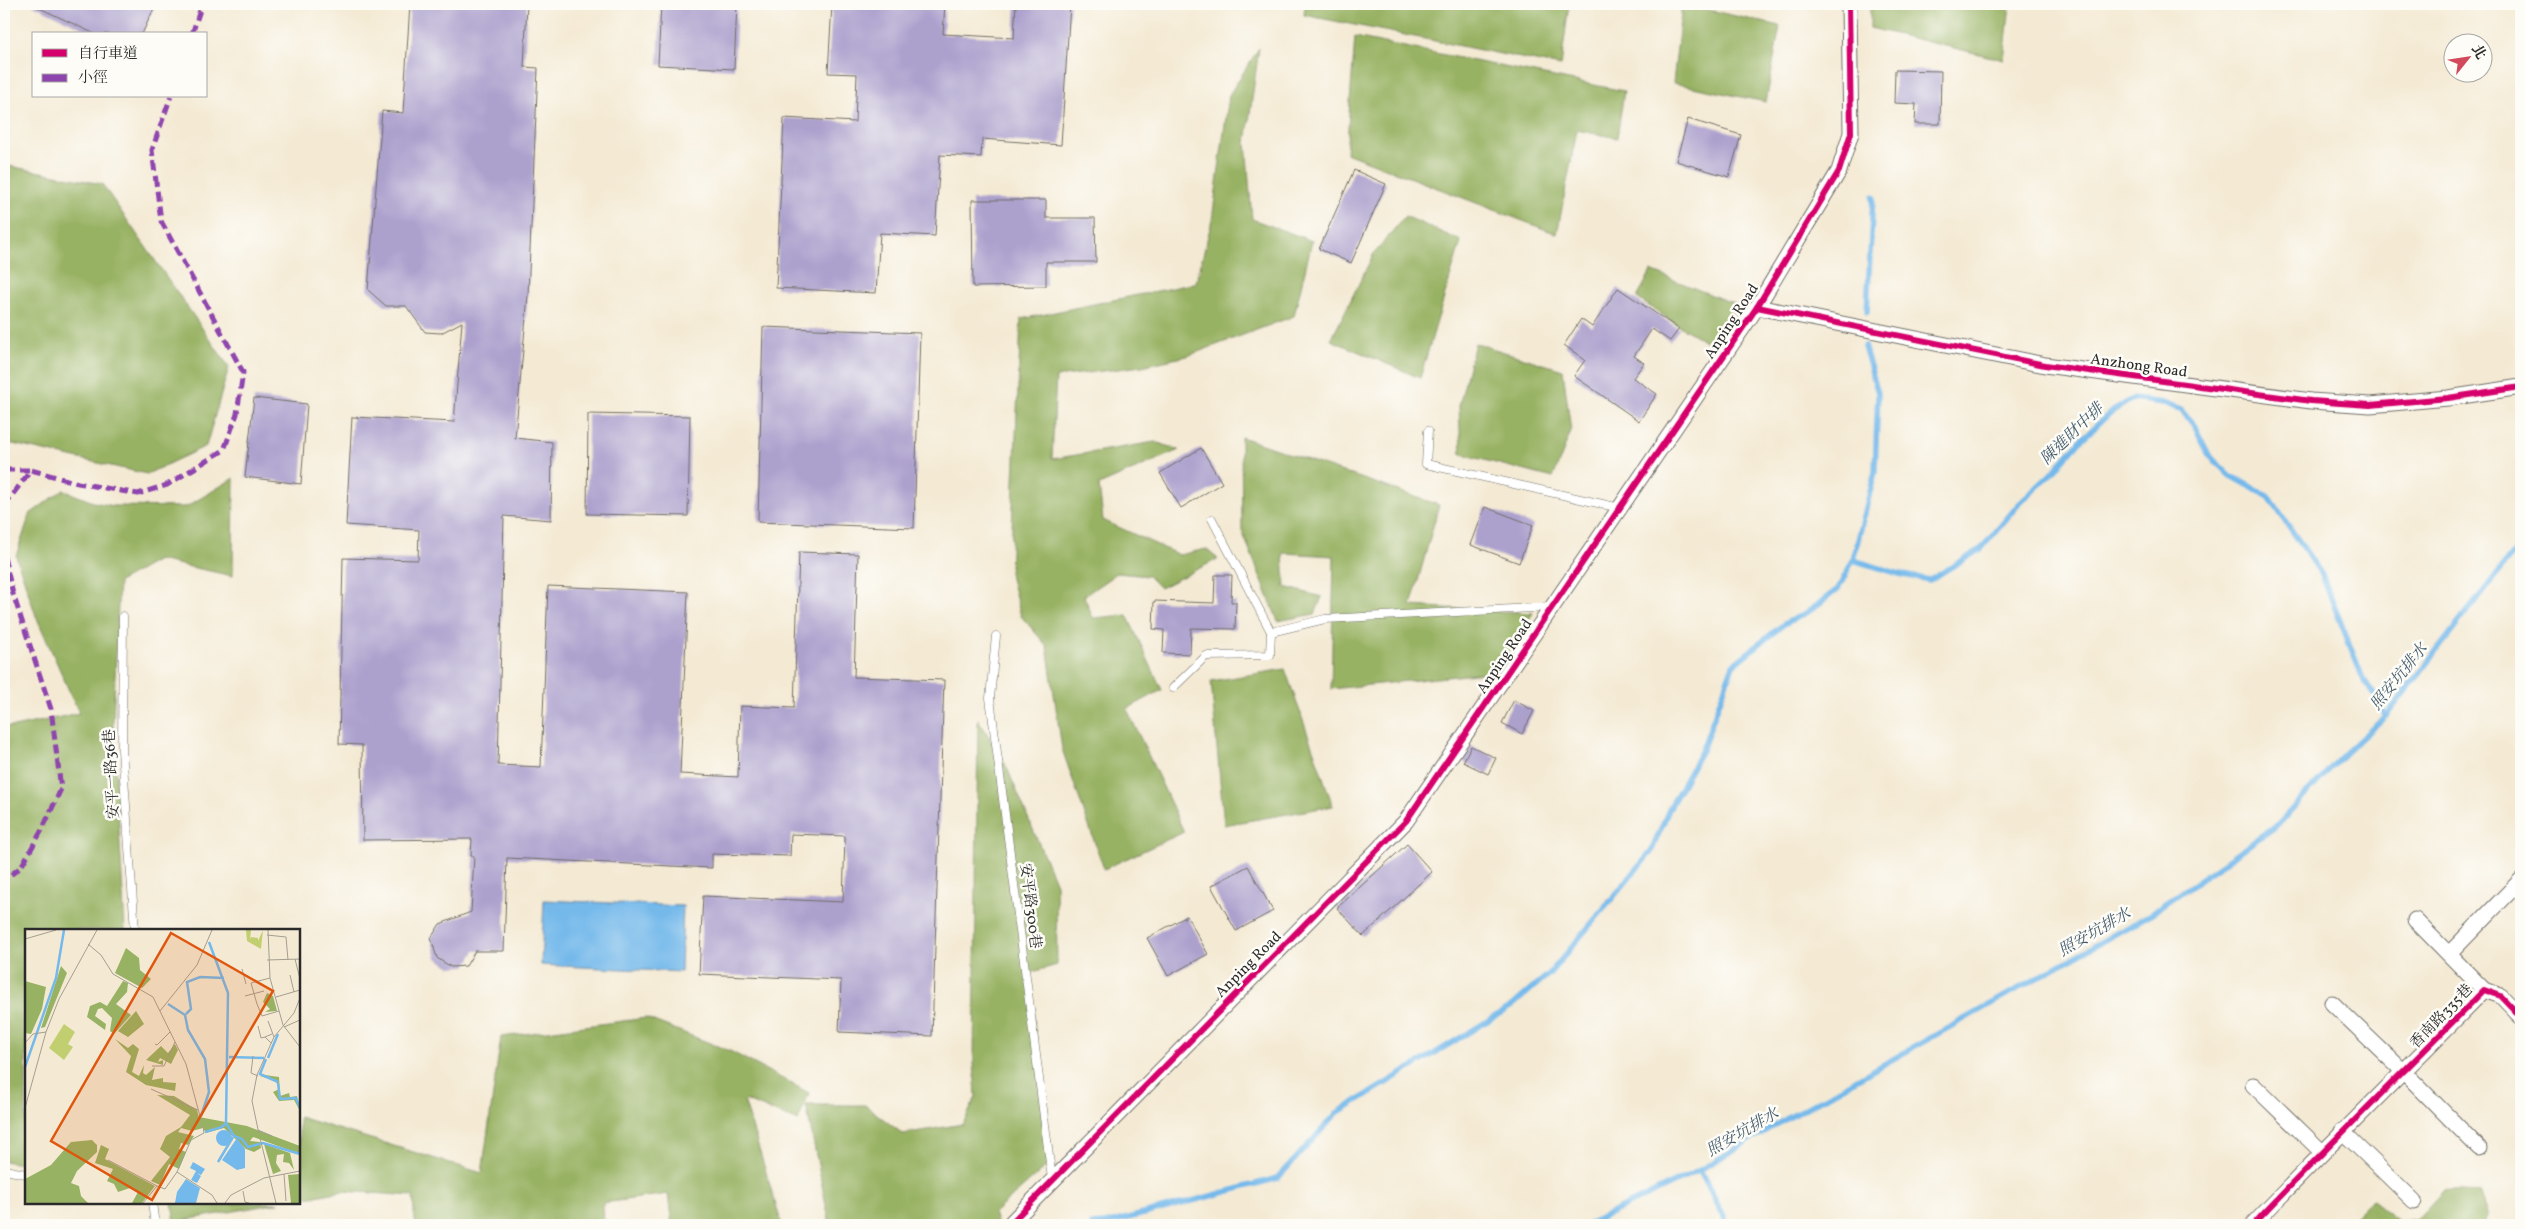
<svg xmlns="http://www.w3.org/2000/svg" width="2525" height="1229" font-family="Vollkorn,'Noto Serif TC',serif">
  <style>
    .forest { fill: #98b263; stroke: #626e47 }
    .water { fill: #74b9eb; stroke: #50728b }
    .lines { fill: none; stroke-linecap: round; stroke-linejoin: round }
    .stream { stroke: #74b9eb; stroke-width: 5.5 }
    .building { fill: #aca0cd }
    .lane-casing { stroke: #716e66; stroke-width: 9 }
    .street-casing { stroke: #716e66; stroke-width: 17 }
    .lane { stroke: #fff; stroke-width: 8 }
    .street { stroke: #fff; stroke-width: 15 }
    .quiet { stroke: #8e44ad; stroke-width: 5; stroke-dasharray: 10 5; stroke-linecap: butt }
    .cycleway-casing { stroke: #fdfcf7; stroke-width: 9 }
    .cycleway { stroke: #d6006c; stroke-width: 6 }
    .labels { text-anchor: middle; stroke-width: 5; stroke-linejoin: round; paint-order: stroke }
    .street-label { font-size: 15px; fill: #2b2b2b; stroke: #fdfcf7 }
    .water-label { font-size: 16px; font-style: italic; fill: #455d6e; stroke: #fdfcf7 }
    .inset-river { fill: none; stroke: #74b9eb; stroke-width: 2.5 }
    .inset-road { fill: none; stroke: #a49e90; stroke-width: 1 }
    .view { fill: #df570e; fill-opacity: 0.15; stroke: #df570e; stroke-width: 2.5 }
    .inset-edge { fill: none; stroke: #2b2b2b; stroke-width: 2.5 }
  </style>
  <rect width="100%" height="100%" fill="#fdfcf7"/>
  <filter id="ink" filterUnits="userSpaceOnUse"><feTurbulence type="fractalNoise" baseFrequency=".02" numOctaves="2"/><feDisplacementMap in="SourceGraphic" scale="10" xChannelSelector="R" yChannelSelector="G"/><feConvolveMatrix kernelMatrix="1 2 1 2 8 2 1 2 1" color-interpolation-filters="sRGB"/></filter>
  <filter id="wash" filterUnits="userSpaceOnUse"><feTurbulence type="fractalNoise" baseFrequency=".0096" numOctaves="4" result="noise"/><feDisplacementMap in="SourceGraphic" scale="20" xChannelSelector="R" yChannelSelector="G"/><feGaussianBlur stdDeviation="1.12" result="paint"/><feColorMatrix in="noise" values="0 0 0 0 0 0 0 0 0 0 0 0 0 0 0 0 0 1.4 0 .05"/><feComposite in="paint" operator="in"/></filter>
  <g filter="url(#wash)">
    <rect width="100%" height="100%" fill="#f4ead4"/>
    <!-- forest -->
    <g class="forest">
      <polygon points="1305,4 1569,4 1561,66 1304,15"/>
      <polygon points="1682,4 1780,26 1766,102 1673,83"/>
      <polygon points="1870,4 2010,4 2004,60 1870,28"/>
      <polygon points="1355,37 1624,91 1617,138 1577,130 1557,234 1346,153"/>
      <polygon points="1259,48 1246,143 1252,219 1312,241 1294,316 1187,356 1142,366 1056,377 1052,459 1155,442 1179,450 1099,485 1103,520 1179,555 1206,549 1218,559 1160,588 1148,576 1117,573 1084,596 1093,618 1127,615 1162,690 1127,709 1184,832 1104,869 1062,749 1047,646 1021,616 1010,575 1021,319 1196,283 1212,220 1229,95"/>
      <polygon points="4,165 102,184 229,367 206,446 147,474 4,442"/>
      <polygon points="1405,216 1461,241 1420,378 1331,340 1373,255"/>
      <polygon points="1651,271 1737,305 1716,347 1679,326 1637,298"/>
      <polygon points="1475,343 1563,370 1571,431 1553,478 1461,454 1459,406"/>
      <polygon points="1241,437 1439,505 1411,606 1533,613 1495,672 1331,689 1334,556 1283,553 1285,587 1322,597 1315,614 1278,621 1242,531"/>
      <polygon points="234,478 233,576 158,560 119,582 113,722 125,930 26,930 26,1165 4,1161 4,726 14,727 79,713 36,616 16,556 30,514 63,490 93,502 114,506 186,507"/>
      <polygon points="1285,669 1333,806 1224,825 1211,681"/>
      <polygon points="978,719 1004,761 1056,884 1057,965 1029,973 1049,1164 994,1213 998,1225 830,1225 806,1105 865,1105 903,1134 963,1124 976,1097 974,1063"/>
      <polygon points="646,1018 730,1051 809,1093 798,1121 744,1100 782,1225 672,1225 668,1194 603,1203 604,1225 415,1225 413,1196 343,1191 299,1199 299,1117 482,1173 501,1037"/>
      <polygon points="2444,1190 2479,1192 2488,1217 2484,1225 2353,1225 2351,1221 2372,1200 2401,1223 2416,1220"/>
      <polygon points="172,1203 278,1203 175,1222"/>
    </g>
    <!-- water -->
    <polygon class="water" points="544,900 683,906 681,972 541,965"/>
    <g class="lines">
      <!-- stream -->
      <g class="stream">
        <polyline points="1867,312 1873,197"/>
        <polyline points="1853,560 1903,575 1930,580 1981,549 2018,505 2054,471 2081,440 2110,413 2132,399 2163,403 2181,410 2194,425 2209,455 2228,474 2269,497 2322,575 2362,676 2386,716"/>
        <polyline points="1700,1170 1728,1225"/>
        <polyline points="1092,1225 1106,1224 1278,1178 1337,1113 1512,1006 1550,973 1651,852 1670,807 1702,750 1733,665 1784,624 1808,612 1838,589 1853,560 1875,472 1878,393 1864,346"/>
        <polyline points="1586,1225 1700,1170 1772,1127 2149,915 2275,827 2345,753 2386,716 2521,543"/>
      </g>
    </g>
    <g id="blocks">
      <!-- building -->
      <g class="building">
        <polygon points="31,4 156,4 142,34 95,34"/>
        <polygon points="410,4 527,4 524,67 538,68 528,295 515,438 552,442 551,520 504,516 498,765 541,767 548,586 688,592 680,774 738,777 740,706 794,708 799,552 858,554 854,677 944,680 932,1036 839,1032 841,980 699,974 703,896 843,902 845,836 791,834 790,856 712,854 712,868 507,858 504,951 475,951 466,966 451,967 437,958 431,938 440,924 471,912 474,856 471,856 472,839 363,840 362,745 339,744 343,558 418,560 419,530 346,525 352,417 454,422 462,322 441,333 425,332 406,306 386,306 368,290 382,111 403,113"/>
        <polygon points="661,4 737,4 734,69 658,65"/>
        <polygon points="832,4 945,4 943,34 1014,38 1016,4 1070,4 1061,145 982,139 981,157 940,155 935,236 880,233 876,293 776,288 784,118 855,122 857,74 828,73"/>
        <polygon points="1895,70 1941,71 1940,124 1915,124 1916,104 1894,103"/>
        <polygon points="1688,119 1741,135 1729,177 1676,161"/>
        <polygon points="1354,170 1386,184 1351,263 1319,249"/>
        <polygon points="972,200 1046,200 1046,218 1095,218 1096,262 1046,262 1046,286 973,287"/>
        <polygon points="1618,288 1679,329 1670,341 1652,329 1634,356 1644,363 1633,378 1657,394 1639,421 1574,376 1585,360 1564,345 1581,319 1592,327"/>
        <polygon points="763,327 920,333 914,528 758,522"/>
        <polygon points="254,398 307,404 301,484 245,477"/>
        <polygon points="588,414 690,416 688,516 587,514"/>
        <polygon points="1201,448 1222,483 1181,508 1160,473"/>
        <polygon points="1485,507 1533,525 1519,563 1471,545"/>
        <polygon points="1215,575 1232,575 1231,602 1236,602 1235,629 1191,628 1190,654 1163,653 1164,630 1153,629 1154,601 1214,603"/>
        <polygon points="1514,700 1534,711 1522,734 1502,723"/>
        <polygon points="1471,746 1496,758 1488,774 1463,762"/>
        <polygon points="1407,844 1432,872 1363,936 1337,908"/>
        <polygon points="1248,866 1273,911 1236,931 1211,886"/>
        <polygon points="1187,916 1208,954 1168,976 1147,938"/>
      </g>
    </g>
  </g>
  <g filter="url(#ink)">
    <use href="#blocks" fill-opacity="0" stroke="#716e66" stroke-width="1"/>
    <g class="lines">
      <!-- lane casing -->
      <g class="lane-casing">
        <g id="lane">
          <polyline points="1428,431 1426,464 1620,508"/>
          <polyline points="1212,519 1271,632 1325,619 1552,607"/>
          <polyline points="123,616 122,750 135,930"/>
          <polyline points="996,636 990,698 1052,1179"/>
          <polyline points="1173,688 1206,656 1270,655 1271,632"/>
          <polyline points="4,1170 26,1174"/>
          <polyline points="152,1203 155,1225"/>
        </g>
      </g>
      <!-- street casing -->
      <g class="street-casing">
        <g id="street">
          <polyline points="1757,307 2045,365 2311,401 2370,405 2448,398 2521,387"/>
          <polyline points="2415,920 2484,990"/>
          <polyline points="2450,953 2521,880"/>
          <polyline points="2332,1003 2404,1072 2479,1148"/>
          <polyline points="2253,1085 2322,1152"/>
          <polyline points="2342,1131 2414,1201"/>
          <polyline points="1009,1225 1406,821 1757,307 1839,171 1851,133 1849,4"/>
          <path d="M 2253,1225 C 2328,1145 2407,1069 2484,990 L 2501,996 L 2521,1017"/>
        </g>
      </g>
      <!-- lane -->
      <use href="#lane" class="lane"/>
      <!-- street -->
      <use href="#street" class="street"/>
      <!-- quiet -->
      <g class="quiet">
        <polyline points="192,34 202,4"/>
        <polyline points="4,470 31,470"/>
        <polyline points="4,506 31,470 78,483 138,494 167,485 224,450 237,414 243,372 161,221 152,150 171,96"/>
        <polyline points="4,557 13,594 51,709 61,789 43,828 21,867 4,880"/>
      </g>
      <!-- cycleway casing -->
      <g class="cycleway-casing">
        <g id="cycleway">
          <polyline points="1757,307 2045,365 2311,401 2370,405 2448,398 2521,387"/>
          <polyline points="1009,1225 1406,821 1757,307 1839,171 1851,133 1849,4"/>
          <path d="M 2253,1225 C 2328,1145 2407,1069 2484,990 L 2501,996 L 2521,1017"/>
        </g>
      </g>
      <!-- cycleway -->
      <use href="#cycleway" class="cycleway"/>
    </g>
  </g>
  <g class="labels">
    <!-- street labels -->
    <g class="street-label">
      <text transform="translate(1731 321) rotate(-57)" y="5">Anping Road</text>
      <text transform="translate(2139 365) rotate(8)" y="5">Anzhong Road</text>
      <text transform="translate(1504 656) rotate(-56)" y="5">Anping Road</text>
      <text transform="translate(111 774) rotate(-93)" y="5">安平一路36巷</text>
      <text transform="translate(1031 906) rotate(83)" y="5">安平路300巷</text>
      <text transform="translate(1248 964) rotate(-45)" y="5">Anping Road</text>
      <text transform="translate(2441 1016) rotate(-46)" y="5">香南路335巷</text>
    </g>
    <!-- water labels -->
    <g class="water-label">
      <text transform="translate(2071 433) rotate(-44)" y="6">陳進財中排</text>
      <text transform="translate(2398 676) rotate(-51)" y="6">照安坑排水</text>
      <text transform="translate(2094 931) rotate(-30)" y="6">照安坑排水</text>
      <text transform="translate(1742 1131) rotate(-30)" y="6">照安坑排水</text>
    </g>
  </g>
  <!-- overview -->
  <g transform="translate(25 929)">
    <rect width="275" height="275" fill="#f4ead4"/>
    <path d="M 221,1 L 226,1 L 225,11 L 226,8 L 233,9 L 233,12 L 238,1 L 236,20 L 222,12 ZM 39,95 L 50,103 L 43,115 L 48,118 L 39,131 L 24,119 Z" fill="#c1cf71"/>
    <path d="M 101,19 L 114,29 L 115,41 L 126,50 L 117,59 L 90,44 ZM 36,37 L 42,44 L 20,98 L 16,99 ZM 0,52 L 21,58 L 17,80 L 6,105 L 0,104 ZM 98,52 L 103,54 L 102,63 L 91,75 L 106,86 L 89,105 L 85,102 L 87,89 L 77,79 L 73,80 L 70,87 L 81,95 L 80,101 L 62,88 L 65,77 L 75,73 L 82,77 ZM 242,64 L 248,67 L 252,82 L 240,83 L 245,80 L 238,73 ZM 111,82 L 119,95 L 103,108 L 93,102 ZM 90,110 L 103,119 L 108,115 L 114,120 L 107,143 L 114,147 L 119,136 L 118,144 L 121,146 L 130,138 L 127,151 L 138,149 L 138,153 L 151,154 L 150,162 L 121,156 L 101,143 L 106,127 ZM 150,115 L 153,121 L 146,135 L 135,129 L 133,133 L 138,131 L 138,136 L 121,131 L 136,117 L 143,124 ZM 240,146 L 254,148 L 255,167 L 264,164 L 265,168 L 272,167 L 275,182 L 269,171 L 254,172 L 248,163 L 254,160 L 251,152 L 235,147 ZM 132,166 L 149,167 L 172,181 L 174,188 L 222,197 L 275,217 L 275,225 L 228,208 L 225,212 L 235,213 L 236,219 L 229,223 L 221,220 L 199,199 L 181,204 L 178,199 L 167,202 L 156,199 L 153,203 L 169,207 L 163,216 L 156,214 L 154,220 L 161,223 L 154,240 L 144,235 L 135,256 L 126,252 L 145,228 L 135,220 L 141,207 L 156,198 L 165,186 ZM 67,211 L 72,216 L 72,223 L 52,242 L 46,254 L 54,257 L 56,267 L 63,274 L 0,274 L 0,250 L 26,236 L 46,213 ZM 239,215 L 265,224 L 269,241 L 264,234 L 258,233 L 259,225 L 252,226 L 251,234 L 256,242 L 248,245 ZM 76,216 L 84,220 L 80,230 L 130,257 L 117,274 L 101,274 L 107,274 L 113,263 L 105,259 L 93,263 L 89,255 L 82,252 L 88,240 L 70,234 ZM 275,245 L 275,274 L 266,274 L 263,246 Z" fill="#98b263"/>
    <path d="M191 209a8 8 0 1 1 16 0a8 8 0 1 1-16 0ZM 212,209 L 220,220 L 220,239 L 212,241 L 197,231 ZM 168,233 L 180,240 L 176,246 L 172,244 L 176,247 L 172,254 L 166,251 L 171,242 L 165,239 ZM 161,250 L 175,259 L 171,274 L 150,274 L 152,263 Z" fill="#74b9eb"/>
    <path class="inset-river" d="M 184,13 L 203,64 L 201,194 L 209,207 L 217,210 L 223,218 L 238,214 L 275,225M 143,75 L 160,86 L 163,101 L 180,130 L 184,163 L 176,187M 161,85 L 166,80 L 162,53 L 175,48 L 199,49M 204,128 L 239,129M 243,129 L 253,105M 241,130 L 235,145 L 253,153M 0,138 L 31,49 L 39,1M 253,154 L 255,170 L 271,169 L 275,179M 180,203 L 197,198 L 201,194M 193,233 L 208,208"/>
    <path class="inset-road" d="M 243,1 L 245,49 L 258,96 L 275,118M 242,6 L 261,8 L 263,31M 0,10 L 31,1M 63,15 L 76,26 L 88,45 L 128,68 L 161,135 L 176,191M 270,30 L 275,50M 242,31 L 275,30M 217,40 L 221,55M 265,46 L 269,63M 245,49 L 226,54 L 232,75 L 237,87 L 254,82M 220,67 L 239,62M 251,68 L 275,61M 135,82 L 172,36 L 187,1M 243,92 L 249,108M 233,97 L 236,109 L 240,108M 259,98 L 275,91M 0,114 L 8,105 L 21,103M 246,114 L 240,108 L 247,105M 130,115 L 132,116 L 145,103M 228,127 L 226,144 L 233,147M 127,137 L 139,137 L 150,113M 126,160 L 173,181M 0,179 L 21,103 L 34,70 L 72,1M 178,197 L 179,204 L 166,211 L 152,243 L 187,266 L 192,274M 233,201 L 247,207M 234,205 L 227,172 L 232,146 L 249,108 L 269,84 L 275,69M 235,209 L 251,274M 83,231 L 132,257M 259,245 L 261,272M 218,262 L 220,273 L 224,274M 118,274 L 132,257 L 140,260 L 152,243M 200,274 L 206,266 L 239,249 L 275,242"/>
    <path class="view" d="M 146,4 L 248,62 L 127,271 L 26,212 Z"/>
    <rect width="275" height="275" class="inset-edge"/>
  </g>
  <!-- margin -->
  <rect width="2525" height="1229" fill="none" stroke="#fdfcf7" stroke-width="20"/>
  <!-- legend -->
  <rect x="32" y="32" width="175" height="65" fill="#fdfcf7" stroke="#a9a8a5"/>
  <rect x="42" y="49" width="25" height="8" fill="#d6006c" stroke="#a9a8a5"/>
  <text x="78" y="58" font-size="15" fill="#2b2b2b">自行車道</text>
  <rect x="42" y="74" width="25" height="8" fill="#8e44ad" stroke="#a9a8a5"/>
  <text x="78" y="82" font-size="15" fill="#2b2b2b">小徑</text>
  <!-- north arrow -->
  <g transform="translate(2468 58) rotate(60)"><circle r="24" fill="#fdfcf7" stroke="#a9a8a5"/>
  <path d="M0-4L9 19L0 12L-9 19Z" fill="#d1495b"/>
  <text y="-8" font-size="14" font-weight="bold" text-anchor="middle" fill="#2b2b2b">北</text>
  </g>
</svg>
